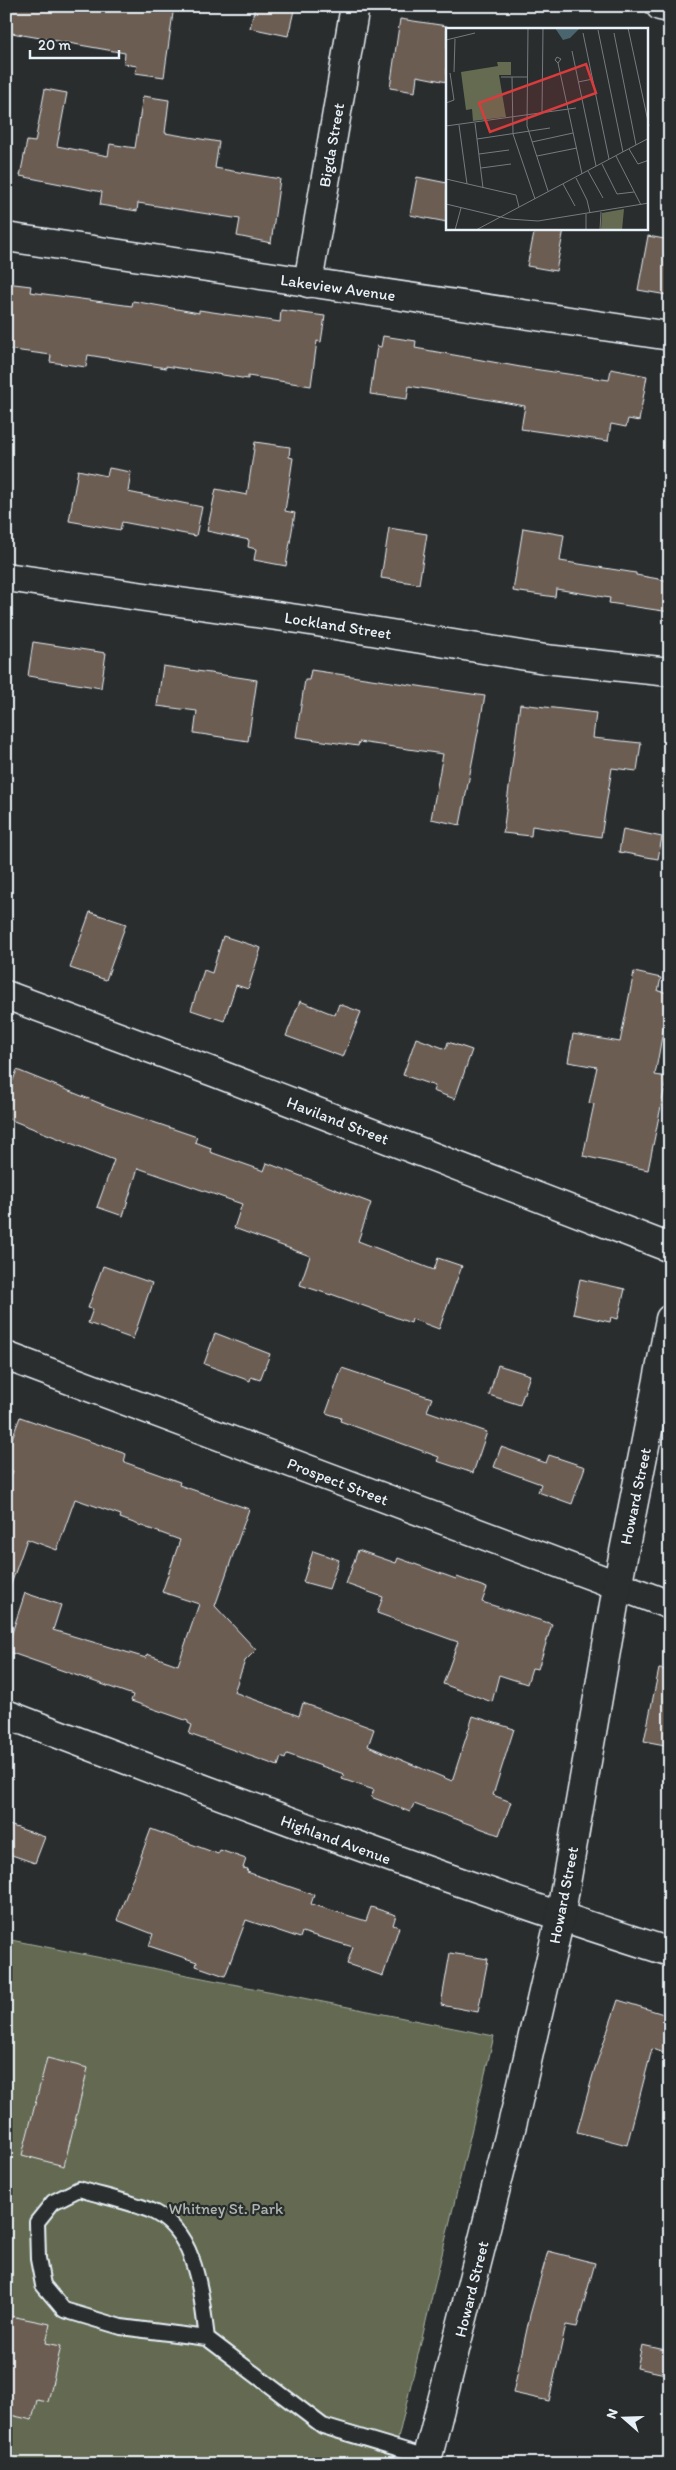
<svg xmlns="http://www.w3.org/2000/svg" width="676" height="2470" font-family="Itim,sans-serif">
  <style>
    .green { fill: #646b51; stroke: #a6aea4 }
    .building { fill: #6c5d53; stroke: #e8f1f8 }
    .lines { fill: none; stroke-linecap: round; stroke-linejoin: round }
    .service-casing { stroke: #e8f1f8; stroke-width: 18 }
    .minor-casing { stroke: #e8f1f8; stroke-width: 31 }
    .service { stroke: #2a2d2e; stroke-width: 14 }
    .minor { stroke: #2a2d2e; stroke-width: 28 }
    .labels { text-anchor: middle; stroke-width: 4.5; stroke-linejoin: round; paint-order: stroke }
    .street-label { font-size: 16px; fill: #e8f1f8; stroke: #2a2d2e }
    .park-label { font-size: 16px; fill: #adb5ad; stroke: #2a2d2e }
    .inset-road { fill: none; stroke: #767b7f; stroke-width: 1 }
    .view { fill: #d83c3d; fill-opacity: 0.15; stroke: #d83c3d; stroke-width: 2.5 }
    .inset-edge { fill: none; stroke: #e8f1f8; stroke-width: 2.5 }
  </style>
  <rect width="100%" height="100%" fill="#2a2d2e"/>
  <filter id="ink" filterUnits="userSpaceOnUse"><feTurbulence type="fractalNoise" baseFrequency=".02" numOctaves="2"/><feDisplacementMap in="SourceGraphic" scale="10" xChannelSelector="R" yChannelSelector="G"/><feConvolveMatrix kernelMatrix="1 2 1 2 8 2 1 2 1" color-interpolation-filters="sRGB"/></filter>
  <g filter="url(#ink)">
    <!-- green -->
    <polygon class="green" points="6,1939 494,2036 392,2464 6,2464"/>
    <!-- building -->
    <g class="building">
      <polygon points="6,6 174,6 164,77 135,73 137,66 124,64 125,53 6,32"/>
      <polygon points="255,6 295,6 288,36 250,28"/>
      <polygon points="400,19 447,26 447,82 417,76 415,92 390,88"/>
      <polygon points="45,89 67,93 57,146 108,156 110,144 135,148 143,96 169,100 165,133 219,142 215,168 280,179 271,243 237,236 240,219 138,203 137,211 100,205 102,192 20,176 27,141 35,142"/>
      <polygon points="417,177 447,183 447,222 410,215"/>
      <polygon points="535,229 564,229 556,271 527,266"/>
      <polygon points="648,236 670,240 670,279 667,295 638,290"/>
      <polygon points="6,283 31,286 30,292 132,306 133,301 199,313 199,310 280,322 281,310 325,316 321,342 317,341 311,386 248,376 248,379 166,366 166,368 88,355 86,367 50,362 51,355 6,349"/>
      <polygon points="383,336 416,341 415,348 526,368 609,380 611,369 647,376 639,421 628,419 626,427 611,424 608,441 521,429 525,406 409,386 407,399 370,394 377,346 381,347"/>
      <polygon points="255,442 290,447 289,457 293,458 285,511 295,513 286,566 254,560 256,549 248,547 249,540 207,531 216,489 247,495"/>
      <polygon points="109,468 131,472 128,492 202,507 196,536 122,522 120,530 69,521 78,470 107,476"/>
      <polygon points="389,528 427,534 419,584 381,578"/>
      <polygon points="523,528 564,535 560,561 636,573 636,575 670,581 670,612 609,603 610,598 556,589 555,597 513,591"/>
      <polygon points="33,642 106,653 101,688 28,676"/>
      <polygon points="163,666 257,680 248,741 194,733 197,711 157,706"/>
      <polygon points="311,670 485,696 460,825 431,819 443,754 359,742 358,746 296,737 305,680 309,680"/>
      <polygon points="520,704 596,713 593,738 641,743 637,771 612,768 601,837 532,826 531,836 503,833"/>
      <polygon points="623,829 662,837 658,859 619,852"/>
      <polygon points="90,912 126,924 106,980 70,968"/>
      <polygon points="223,936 261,948 248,989 236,985 224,1021 191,1010 204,970 212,973"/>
      <polygon points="634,972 661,978 658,991 670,993 670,1021 665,1020 655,1075 667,1077 648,1170 583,1156 594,1104 589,1103 597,1067 568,1062 573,1034 620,1042"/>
      <polygon points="300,1001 335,1015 339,1004 361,1012 343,1057 286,1036"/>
      <polygon points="416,1038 446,1049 448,1042 472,1050 455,1099 433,1091 435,1086 403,1075"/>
      <polygon points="17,1070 109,1107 197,1137 195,1142 211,1148 210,1152 264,1171 267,1163 371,1203 358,1241 434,1270 438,1258 462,1266 439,1329 412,1319 411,1323 331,1294 331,1295 300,1285 310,1256 234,1228 242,1204 138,1168 123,1216 97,1207 114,1160 6,1118 6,1098"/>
      <polygon points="103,1266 152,1283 133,1339 88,1323 93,1309 88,1308"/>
      <polygon points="580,1279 625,1289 618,1319 611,1317 610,1322 573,1314"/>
      <polygon points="215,1333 270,1354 260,1380 251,1377 250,1381 204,1364"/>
      <polygon points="498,1365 530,1375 520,1405 489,1395"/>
      <polygon points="342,1368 432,1398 427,1411 487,1432 473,1473 437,1461 439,1457 340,1421 341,1418 326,1413"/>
      <polygon points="20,1417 126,1454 124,1462 180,1482 179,1485 249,1509 215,1606 256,1650 245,1661 234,1692 299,1716 303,1703 374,1729 368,1746 452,1781 473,1716 514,1729 493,1795 511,1802 499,1835 414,1804 410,1812 371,1797 374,1790 342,1779 344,1774 287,1754 285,1759 281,1757 278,1766 189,1734 192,1725 188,1723 188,1721 131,1701 133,1695 6,1651 25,1593 61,1605 53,1630 146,1658 147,1654 178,1665 199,1604 162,1592 180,1540 120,1518 121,1515 75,1499 57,1550 27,1539 10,1587 6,1587 6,1491 13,1471 6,1469 6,1454"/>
      <polygon points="501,1447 546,1463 549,1455 585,1467 572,1504 538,1492 541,1484 494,1467"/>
      <polygon points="358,1550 396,1563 398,1558 456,1579 457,1577 487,1588 482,1602 552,1624 538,1669 532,1668 527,1684 499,1675 492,1702 443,1684 458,1642 377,1613 383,1597 346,1584"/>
      <polygon points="313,1551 339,1560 329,1589 303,1582"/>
      <polygon points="659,1669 670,1670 670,1746 644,1741"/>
      <polygon points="6,1824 45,1837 35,1863 6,1853"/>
      <polygon points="151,1829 218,1854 220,1850 246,1859 243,1868 248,1869 247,1872 314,1895 311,1904 366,1921 371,1907 396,1915 393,1925 399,1927 383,1976 347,1964 353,1947 302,1932 300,1938 246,1920 225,1976 196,1966 197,1962 149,1946 153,1934 117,1920"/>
      <polygon points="450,1953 488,1959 478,2012 441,2005"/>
      <polygon points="618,2000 670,2016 670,2055 652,2049 627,2145 577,2132 594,2071"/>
      <polygon points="47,2058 88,2068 64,2166 22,2155"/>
      <polygon points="548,2251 595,2263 577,2327 566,2325 549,2401 513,2393 530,2315"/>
      <polygon points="6,2315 50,2324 46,2343 61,2346 48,2402 37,2400 32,2420 6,2414"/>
      <polygon points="642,2345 670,2351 670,2375 637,2368"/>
    </g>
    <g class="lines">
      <!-- service casing -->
      <g class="service-casing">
        <path id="service" d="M 207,2338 C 201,2295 197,2229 149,2210 C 127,2201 102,2196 79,2189 L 53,2202 L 37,2222 L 38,2259 L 43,2285 L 64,2310 L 121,2327 L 207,2338 L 323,2426 L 427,2457"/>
      </g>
      <!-- minor casing -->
      <g class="minor-casing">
        <g id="minor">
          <polyline points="660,6 670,8"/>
          <polyline points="6,237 670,336"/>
          <polyline points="308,283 355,6"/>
          <polyline points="6,577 298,619 545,659 670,672"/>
          <polyline points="6,995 216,1073 670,1248"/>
          <polyline points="6,1356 670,1605"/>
          <path d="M 6,1714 C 226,1798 445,1881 670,1952"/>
          <polyline points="426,2464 517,2105 560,1918 617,1587 670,1319"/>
        </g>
      </g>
      <!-- service -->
      <use href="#service" class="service"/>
      <!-- minor -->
      <use href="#minor" class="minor"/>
    </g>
  </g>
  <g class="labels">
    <!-- street labels -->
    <g class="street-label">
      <text transform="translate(331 145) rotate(-80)" y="6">Bigda Street</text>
      <text transform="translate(338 287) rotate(8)" y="6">Lakeview Avenue</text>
      <text transform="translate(338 625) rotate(9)" y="6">Lockland Street</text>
      <text transform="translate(338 1120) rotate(21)" y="6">Haviland Street</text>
      <text transform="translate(338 1481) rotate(21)" y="6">Prospect Street</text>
      <text transform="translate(635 1496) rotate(-78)" y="6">Howard Street</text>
      <text transform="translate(336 1839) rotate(20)" y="6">Highland Avenue</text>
      <text transform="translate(563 1895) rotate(-79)" y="6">Howard Street</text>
      <text transform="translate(471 2289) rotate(-76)" y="6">Howard Street</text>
    </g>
    <!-- park labels -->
    <g class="park-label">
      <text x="226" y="2214">Whitney St. Park</text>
    </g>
  </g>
  <!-- overview -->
  <g transform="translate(446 28)">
    <rect width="202" height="202" fill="#2a2d2e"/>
    <path d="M 51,34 L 65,34 L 65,47 L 53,47 L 60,89 L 27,93 L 26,81 L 20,82 L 15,44 L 52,38 ZM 178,181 L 176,202 L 155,202 L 156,185 Z" fill="#646b51"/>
    <path d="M 109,0 L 134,0 L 124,10 L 117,12 Z" fill="#4b656f"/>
    <path class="inset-road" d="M 82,0 L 81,98 L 102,163M 182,0 L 203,98M 152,2 L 177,124M 137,5 L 163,131M 168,5 L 190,117M 0,12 L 29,5M 126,23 L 150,138M 112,35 L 109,32 L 111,29 L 115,31 L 112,35 L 136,146M 8,44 L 9,11M 55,49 L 81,49M 66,49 L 67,106 L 89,171M 132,54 L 147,51M 0,75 L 8,72 L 4,45M 96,85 L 97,0M 29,95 L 37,160M 13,97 L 21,156M 0,98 L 130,80M 31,111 L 104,100M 86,114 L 127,105M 183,121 L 192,136 L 203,132M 33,126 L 63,122M 91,128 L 131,120M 170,128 L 195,177M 156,136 L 171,166 L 188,164M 35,140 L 65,136M 142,143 L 157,170M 130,150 L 141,172 L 144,185M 0,151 L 70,167 L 73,179M 117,156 L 129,178M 0,176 L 63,191 L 92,193 L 203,175M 9,202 L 15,180M 30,202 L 203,110M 140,202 L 140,186M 154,202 L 155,184"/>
    <path class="view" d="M 140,36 L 150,65 L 44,104 L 33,75 Z"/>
    <rect width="202" height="202" class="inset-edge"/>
  </g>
  <!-- margin -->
  <rect width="676" height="2470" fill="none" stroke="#2a2d2e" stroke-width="25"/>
  <rect x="12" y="12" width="651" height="2445" fill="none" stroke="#e8f1f8" stroke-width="2" filter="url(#ink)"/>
  <!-- north arrow -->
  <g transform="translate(624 2418) rotate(290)" stroke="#2a2d2e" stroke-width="4" paint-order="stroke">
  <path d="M0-4L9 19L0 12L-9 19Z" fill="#e8f1f8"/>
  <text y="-8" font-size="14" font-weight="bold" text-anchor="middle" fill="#e8f1f8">N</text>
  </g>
  <!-- scale -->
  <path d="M30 50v8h89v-8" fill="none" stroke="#e8f1f8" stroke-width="2.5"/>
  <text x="38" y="50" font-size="15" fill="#e8f1f8" stroke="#2a2d2e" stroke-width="4" paint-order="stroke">20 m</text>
</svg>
